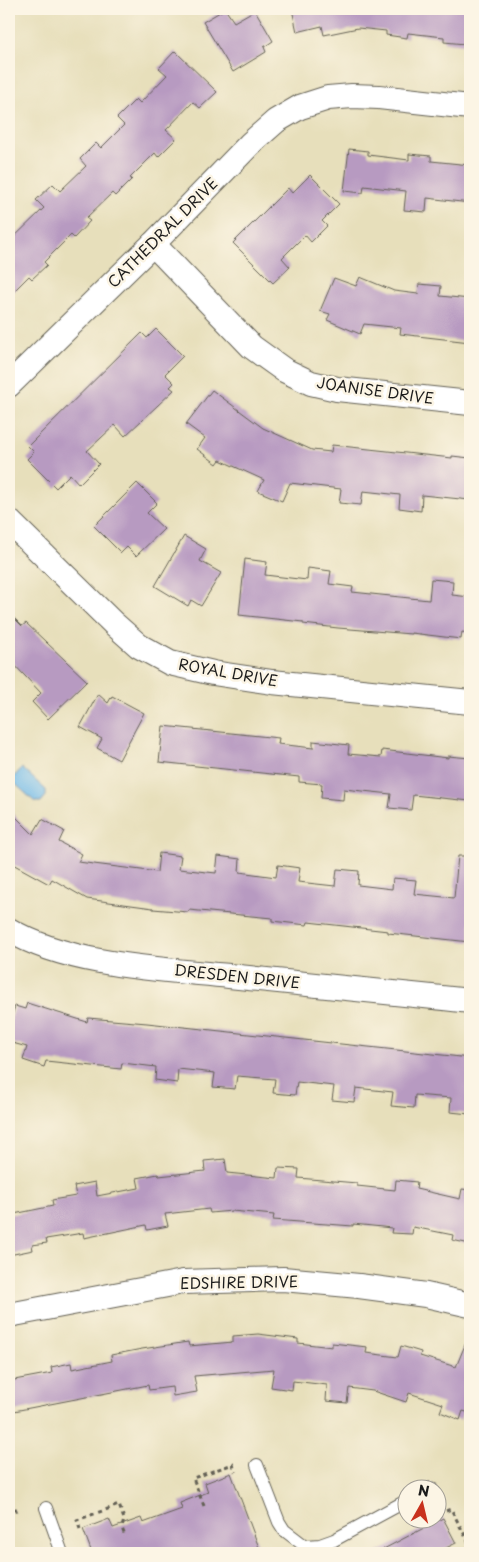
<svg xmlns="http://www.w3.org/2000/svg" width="479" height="1562" font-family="'Playpen Sans',sans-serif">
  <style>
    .water { fill: #70bae9; stroke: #466b82 }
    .building { fill: #b79ac1 }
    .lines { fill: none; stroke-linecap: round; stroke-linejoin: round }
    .lane-casing { stroke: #636054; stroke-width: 14 }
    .street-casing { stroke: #636054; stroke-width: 26 }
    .path { stroke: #636054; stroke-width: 3; stroke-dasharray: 4 4; stroke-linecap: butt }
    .lane { stroke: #fff; stroke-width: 12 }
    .street { stroke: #fff; stroke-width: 24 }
    .labels { text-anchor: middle; stroke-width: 5; stroke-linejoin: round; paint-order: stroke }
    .street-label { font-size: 15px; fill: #1c1c1c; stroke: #fcf5e5 }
  </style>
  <rect width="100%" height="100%" fill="#fcf5e5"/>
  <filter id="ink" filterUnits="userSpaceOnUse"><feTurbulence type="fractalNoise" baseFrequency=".02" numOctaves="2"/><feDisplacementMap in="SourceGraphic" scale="10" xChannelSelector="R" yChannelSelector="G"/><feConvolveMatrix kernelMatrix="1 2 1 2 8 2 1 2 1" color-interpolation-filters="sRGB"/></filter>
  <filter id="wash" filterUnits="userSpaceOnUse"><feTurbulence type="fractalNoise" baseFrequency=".0096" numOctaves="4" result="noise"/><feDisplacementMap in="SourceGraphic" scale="20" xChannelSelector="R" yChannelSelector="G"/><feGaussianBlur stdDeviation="1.12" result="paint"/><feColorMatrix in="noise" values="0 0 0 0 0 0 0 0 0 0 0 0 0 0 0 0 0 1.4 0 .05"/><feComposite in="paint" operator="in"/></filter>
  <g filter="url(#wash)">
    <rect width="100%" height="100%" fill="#e7dfbb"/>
    <!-- water -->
    <polygon class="water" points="22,768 46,790 46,796 41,802 35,802 11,780"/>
    <g id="blocks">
      <!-- building -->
      <g class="building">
        <polygon points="225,9 234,22 255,10 273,41 264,47 266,52 233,72 203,22"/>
        <polygon points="292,9 469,9 465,44 444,42 444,37 408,33 407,38 386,35 386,31 358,28 324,35 322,26 297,32"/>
        <polygon points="175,51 217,92 200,108 193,102 166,130 176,139 158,157 155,153 130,178 132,179 115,196 112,193 86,218 90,221 74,238 71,235 44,262 47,265 32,279 29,276 9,296 9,242 44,208 36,200 53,184 60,191 86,166 80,159 96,143 101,148 124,125 117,118 136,99 140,103 167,75 159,68"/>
        <polygon points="349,149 368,151 368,155 409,160 409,154 431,156 431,161 470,165 470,203 427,198 426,212 404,210 406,191 364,186 363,193 344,191"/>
        <polygon points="310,175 339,204 322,221 327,226 311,242 305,235 282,258 290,267 273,283 233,243 288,188 292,193"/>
        <polygon points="360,277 394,291 418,294 419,284 441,286 440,296 470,299 470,342 400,334 401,328 364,324 360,334 327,320 330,314 320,311 334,278 356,286"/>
        <polygon points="156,329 183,356 165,374 174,383 170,387 174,390 125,436 115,425 87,451 99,464 79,484 70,474 56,488 27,459 34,452 28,446 142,333 147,338"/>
        <polygon points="212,390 263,428 312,450 331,452 332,445 452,458 452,456 470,458 470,500 422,495 421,511 399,508 400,495 363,491 361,505 339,503 341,489 290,483 282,501 258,491 264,480 220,460 217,464 197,449 205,438 186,424"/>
        <polygon points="137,483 157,503 147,513 164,529 136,556 127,547 121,553 94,526"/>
        <polygon points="184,536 206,549 200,561 221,573 201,606 191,600 188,606 155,586"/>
        <polygon points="245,559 267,562 265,575 307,580 308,568 331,571 329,584 353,587 352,592 429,600 431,579 453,581 452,595 470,597 470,633 462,632 461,639 411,633 411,634 338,628 303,624 303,622 239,615"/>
        <polygon points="9,613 22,626 26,623 87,681 48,719 32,702 41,693 9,659"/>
        <polygon points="98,694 108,703 112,696 144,713 119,760 97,748 102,739 80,727"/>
        <polygon points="163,726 279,738 278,744 313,748 313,741 349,745 348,754 381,757 382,750 448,758 448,756 470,758 470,801 413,795 411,810 389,808 391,794 344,789 343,800 321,798 322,784 299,782 299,777 159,762"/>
        <polygon points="9,810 33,834 42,819 64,831 59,842 82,854 78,862 157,872 159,853 181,856 179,869 216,873 218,856 240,859 239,872 276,877 278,865 300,868 298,882 335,886 337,869 359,871 358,885 392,889 393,878 416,880 414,894 454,898 458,856 470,856 470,942 388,933 388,931 308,922 307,925 272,921 272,918 189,910 188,912 153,909 153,908 87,899 52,879 49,884 9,862"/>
        <polygon points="27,1003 87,1022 88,1018 147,1023 470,1058 470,1114 450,1112 451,1098 415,1095 414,1108 391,1106 393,1092 356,1088 354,1102 332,1100 334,1086 297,1082 295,1095 273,1093 275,1079 237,1076 235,1089 213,1087 215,1073 178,1069 177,1083 155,1080 156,1067 122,1063 121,1069 46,1061 44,1067 23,1060 27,1047 9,1042 9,1025 15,1006 25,1009"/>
        <polygon points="225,1159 227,1173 277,1178 278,1168 299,1169 298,1178 357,1183 357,1186 395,1190 396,1180 417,1182 416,1189 460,1199 462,1189 470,1190 470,1244 452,1240 453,1235 413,1227 412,1234 391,1233 392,1228 353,1224 353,1226 273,1220 274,1215 232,1211 210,1213 209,1209 165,1214 168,1226 147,1230 146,1225 84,1238 83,1233 46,1239 47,1243 32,1245 33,1250 9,1255 9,1215 53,1206 52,1200 76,1196 74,1186 95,1182 97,1196 139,1188 137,1178 158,1174 159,1176 205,1171 204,1161"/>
        <polygon points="258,1334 298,1339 298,1343 332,1347 332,1343 367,1347 366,1353 398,1357 401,1346 421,1352 420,1356 456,1367 469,1335 470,1336 470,1413 463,1411 460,1420 440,1412 443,1404 409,1393 406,1402 373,1391 349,1388 347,1403 326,1401 327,1385 293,1381 292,1390 271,1387 274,1369 194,1376 197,1392 173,1396 172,1387 149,1390 148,1385 9,1412 9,1381 52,1373 51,1367 71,1363 72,1369 112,1361 111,1355 142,1349 188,1342 189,1346 233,1342 233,1336"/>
        <polygon points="231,1473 261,1553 92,1553 83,1529 109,1519 113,1528 141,1518 143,1523 182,1509 180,1503 208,1492 205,1483"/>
        <polygon points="443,1518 456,1543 436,1553 376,1553"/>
      </g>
    </g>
  </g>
  <g filter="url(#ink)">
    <use href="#blocks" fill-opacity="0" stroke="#636054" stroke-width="1"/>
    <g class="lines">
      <!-- lane casing -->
      <g class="lane-casing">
        <g id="lane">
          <polyline points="257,1465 279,1522 284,1530 305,1546 305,1553"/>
          <polyline points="428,1490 431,1488"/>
          <polyline points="46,1508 62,1553"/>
          <polyline points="305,1546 320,1545 334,1540 406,1501"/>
        </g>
      </g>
      <!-- street casing -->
      <g class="street-casing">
        <g id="street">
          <polyline points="153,244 252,347 284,370 311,383 337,389 470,403"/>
          <polyline points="9,385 153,244 250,144 276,121 300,107 328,98 352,96 379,97 470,107"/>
          <polyline points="9,521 113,623 139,646 170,663 213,673 272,682 470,702"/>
          <path d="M 9,930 C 70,966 160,969 229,976 C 310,984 390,992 470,1001"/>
          <polyline points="9,1315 183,1282 283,1279 359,1286 426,1295 470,1305"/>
        </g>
      </g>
      <!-- path -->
      <g class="path">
        <polyline points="9,1506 14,1505 17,1513"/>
        <polyline points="204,1506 193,1478 233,1464 235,1472"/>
        <polyline points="446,1511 451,1509 470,1545"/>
        <polyline points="80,1529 77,1520 119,1505 124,1519 122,1528 125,1536"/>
        <polyline points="458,1553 470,1547"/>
      </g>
      <!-- lane -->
      <use href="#lane" class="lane"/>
      <!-- street -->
      <use href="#street" class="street"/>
    </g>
  </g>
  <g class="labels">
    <!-- street labels -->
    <g class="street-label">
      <text transform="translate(163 233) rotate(-45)" y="5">CATHEDRAL DRIVE</text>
      <text transform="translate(375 391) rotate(8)" y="5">JOANISE DRIVE</text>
      <text transform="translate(228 673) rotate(10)" y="5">ROYAL DRIVE</text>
      <text transform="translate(237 977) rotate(6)" y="5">DRESDEN DRIVE</text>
      <text transform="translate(239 1283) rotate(-1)" y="5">EDSHIRE DRIVE</text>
    </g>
  </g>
  <!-- margin -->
  <rect width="479" height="1562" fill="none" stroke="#fcf5e5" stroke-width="30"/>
  <!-- north arrow -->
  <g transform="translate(422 1504) rotate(8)"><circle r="24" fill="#fcf5e5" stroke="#a29e95"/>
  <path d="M0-4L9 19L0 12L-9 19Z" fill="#c8321e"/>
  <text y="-8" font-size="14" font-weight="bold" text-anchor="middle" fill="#1c1c1c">N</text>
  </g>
</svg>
